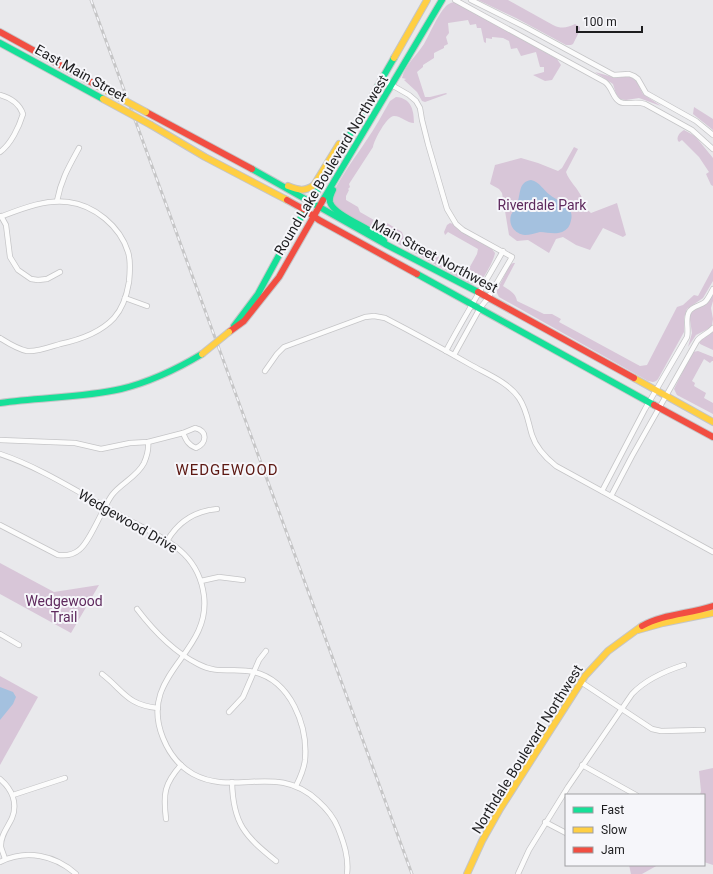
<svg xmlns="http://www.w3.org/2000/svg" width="713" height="874" font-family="Roboto,sans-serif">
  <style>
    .green { fill: #d8c6d8 }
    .water { fill: #a4c1df }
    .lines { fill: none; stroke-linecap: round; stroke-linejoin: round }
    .street-casing { stroke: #c5c5c7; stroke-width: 6 }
    .fast-casing { stroke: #c5c5c7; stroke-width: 8 }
    .slow-casing { stroke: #c5c5c7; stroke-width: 8 }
    .jam-casing { stroke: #c5c5c7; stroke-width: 8 }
    .street { stroke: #fcfcfc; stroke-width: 4.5 }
    .fast { stroke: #16e098; stroke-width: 6 }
    .slow { stroke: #ffcf43; stroke-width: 6 }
    .jam { stroke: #f24e42; stroke-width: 6 }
    .rail-casing { stroke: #c6c6c7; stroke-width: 3 }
    .rail { stroke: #f6f6fa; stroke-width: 1.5; stroke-dasharray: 4.5; stroke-linecap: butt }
    .slow-bridge-casing { stroke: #c5c5c7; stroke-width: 8; stroke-linecap: butt }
    .slow-bridge { stroke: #ffcf43; stroke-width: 6 }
    .labels { text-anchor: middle; stroke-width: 4; stroke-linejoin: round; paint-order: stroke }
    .street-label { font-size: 14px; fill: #1d1d1f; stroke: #f6f6fa }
    .park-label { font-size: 14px; fill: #5e295d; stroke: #f6f6fa }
    .neighbourhood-label { font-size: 15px; letter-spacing: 1px; fill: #5c1812; stroke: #f6f6fa }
  </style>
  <rect width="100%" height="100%" fill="#e9e9ec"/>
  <!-- green -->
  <g class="green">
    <path d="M 478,0 L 508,0 L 553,25 C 561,29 567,28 575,24 L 580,27 L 580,30 L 573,44 L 571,45 L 566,45 L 516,18 Z"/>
    <path d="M 454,2 L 462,6 L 557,59 L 561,65 L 552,80 L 545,81 L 533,75 L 544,72 L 544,67 L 540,67 L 536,52 L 521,56 L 517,48 L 511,49 L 509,41 L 503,38 L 492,37 L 492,39 L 486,38 L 486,43 L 484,42 L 481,28 L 477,28 L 476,24 L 470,25 L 468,20 L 448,23 L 449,33 L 446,37 L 448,44 L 444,46 L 444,48 L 434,53 L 434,58 L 423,65 L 423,67 L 417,72 L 425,97 L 430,97 L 446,93 L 447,94 L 425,102 L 422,101 L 417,92 L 404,80 L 406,79 L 402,78 C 405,65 417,55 424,44 C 431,32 436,17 446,6 C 448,4 450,3 454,2 Z"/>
    <polygon points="595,72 616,78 627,76 632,78 637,82 643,94 661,106 639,98 626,100 620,99 616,94 613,84"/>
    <path d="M 396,97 C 411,98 414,110 414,123 C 407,123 401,116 394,116 C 387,116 374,140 373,147 L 349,184 L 350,187 L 348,189 L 349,190 L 346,196 L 346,200 L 358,207 L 360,212 L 381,224 L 384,225 L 387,223 L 402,232 L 404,238 L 467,272 L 477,254 L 478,249 L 448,232 L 445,235 L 444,232 L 447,225 L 450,223 L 453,224 L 462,231 L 491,248 L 495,253 C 494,260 483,281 477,285 L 469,283 L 351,218 C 344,214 332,208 332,199 C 332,188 359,152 366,141 C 375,128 382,115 390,101 Z"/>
    <polygon points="694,107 713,119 713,130 693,114"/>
    <path d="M 684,130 L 695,136 L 713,158 L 713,186 L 711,185 L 706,174 L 709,172 L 699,157 L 682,140 L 679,142 C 675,138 680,132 684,130 Z"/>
    <path d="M 574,147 L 578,149 L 566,172 C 569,181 576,186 580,194 C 585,203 582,205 591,213 L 617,203 L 626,235 L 623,237 L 603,228 L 590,250 L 576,245 L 563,237 L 556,239 L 549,253 L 528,240 L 517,241 L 509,235 L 502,193 L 499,189 L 490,184 L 495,165 L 521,158 L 538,163 L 558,171 L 562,168 Z"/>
    <path d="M 513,263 L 515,263 L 503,286 C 509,290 516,293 517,301 L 544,314 L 552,314 L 561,319 L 559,322 L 640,366 L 647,365 L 677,307 L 683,305 L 694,295 L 698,296 L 713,268 L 713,281 L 703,298 L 687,309 L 684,318 L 684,332 L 658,379 C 655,383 652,382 648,381 L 499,297 L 497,293 L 497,290 L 510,265 Z"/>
    <polygon points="713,294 713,301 711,308 713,319 712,325 708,329 696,335 688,347 692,333 690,320 690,314 694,310 707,303"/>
    <polygon points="713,332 713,350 700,344 699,341"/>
    <polygon points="698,351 713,357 713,361 712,361 710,363 704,359 692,381 695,383 694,386 706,393 704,398 713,403 713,414 677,395 674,389 691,355 693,352"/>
    <polygon points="0,563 54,592 99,585 71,633 0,594"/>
    <polygon points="0,676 38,697 0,765"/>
    <polygon points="713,768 713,865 704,862 704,795 700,795 701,791 699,771"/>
    <polygon points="629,865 658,865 642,874 631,874"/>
  </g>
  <!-- water -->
  <g class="water">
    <path d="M 531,180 C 540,182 543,190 550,195 C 560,203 577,206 570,224 C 568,229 564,232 558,233 C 552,234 546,232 540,232 C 535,233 530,235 525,235 C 515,234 508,225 511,215 C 513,211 515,208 517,204 C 521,194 518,182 531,180 Z"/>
    <polygon points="0,687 13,692 16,697 13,704 0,720"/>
  </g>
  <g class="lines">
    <!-- street casing -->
    <g class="street-casing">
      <g id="street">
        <path d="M 455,0 L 605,82 C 613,88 612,98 620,102 C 626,105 636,101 645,104 L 692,130 L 713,149"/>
        <polyline points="471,0 525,27 610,73 614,75 629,74 634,76 638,79 646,93 696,121 713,135"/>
        <polyline points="381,79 409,95 416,101 420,108 422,120 428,144 447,209 456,224 463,230 512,257 488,298 480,308 454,355"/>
        <path d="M 0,95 C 11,98 19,103 23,114 C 19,127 11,144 0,152"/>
        <path d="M 57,201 C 61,180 68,168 79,148"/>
        <polyline points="1,216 6,225 10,257 18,270 31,279 38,280 47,279 60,272"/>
        <path d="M 0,217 C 21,209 45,199 68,202 C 94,205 120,226 128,252 C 131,261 130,272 129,282 C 127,294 123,308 114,318 C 101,332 79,340 60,344 C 50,347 37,352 27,351 C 17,349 8,343 0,338"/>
        <polyline points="125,298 147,306"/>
        <path d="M 446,351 C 464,317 484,285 503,251"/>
        <path d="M 265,371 L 277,354 L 284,347 L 365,317 L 374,316 L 385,318 C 414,333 443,349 471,365 C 487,374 508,382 519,398 C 527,410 528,422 532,435 C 536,448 546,458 556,466 L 713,552"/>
        <path d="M 195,428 C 208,431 207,443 196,448 C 188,445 186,440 183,433 Z"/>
        <polyline points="0,440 75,443 101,449 130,443 148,442 183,433"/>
        <path d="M 0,454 C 42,468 81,494 120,515 C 140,527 168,538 184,554 C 195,565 202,580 204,596 C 211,655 137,674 163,738 C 169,753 179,766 193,774 C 235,797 277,762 318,801 C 327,809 334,818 338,828 C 344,843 349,858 347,874"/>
        <path d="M 602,491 L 645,409 L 687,337 C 689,329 685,319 689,312 C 692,306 700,306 705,302 C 708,299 711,293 713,289"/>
        <path d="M 611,496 L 632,456 L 697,341 C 701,335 708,334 713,328"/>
        <path d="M 0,525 L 58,555 C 66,556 73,555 79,550 C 90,542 102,509 112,495 C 121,483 137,477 144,463 C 147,456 149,449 148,442"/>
        <path d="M 167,541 C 178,522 194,511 217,509"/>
        <polyline points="201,581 219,577 243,580"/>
        <path d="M 137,609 C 153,630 174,652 198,664 C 218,675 234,667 254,672 C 291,681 308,726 305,760 C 304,769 300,778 296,786"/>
        <polyline points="0,634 19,645"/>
        <path d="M 102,674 C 124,691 127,705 158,708"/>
        <polyline points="581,682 652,729 661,731 703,730"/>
        <polyline points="229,712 243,697 259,660 266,651"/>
        <polyline points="582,765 636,795"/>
        <path d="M 0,779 C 12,789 18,803 12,818 C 8,827 0,836 1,847 C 2,851 4,855 5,859"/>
        <path d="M 232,782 C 233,824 245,836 276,861"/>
        <polyline points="13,795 65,778"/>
        <path d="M 166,819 C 163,794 164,784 181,765"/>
        <polyline points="545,822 566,833"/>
        <path d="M 0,862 C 26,849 55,855 76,874"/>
        <path d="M 518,874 L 529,850 L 568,787 L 632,694 C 646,679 665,671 684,665"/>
      </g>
    </g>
    <!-- fast casing -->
    <g class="fast-casing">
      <g id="fast">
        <polyline points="0,43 103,99"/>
        <polyline points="252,169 385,244 478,292"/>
        <path d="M 333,190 C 331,194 329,198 330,202 C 334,216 372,228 384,241"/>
        <polyline points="323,200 442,0"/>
        <polyline points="417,274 654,405"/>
        <polyline points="234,326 258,294 291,233 311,202 394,58"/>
        <path d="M 0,403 C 40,397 82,398 121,389 C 150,382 177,369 202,354"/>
      </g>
    </g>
    <!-- slow casing -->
    <g class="slow-casing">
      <g id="slow">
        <polyline points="394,58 427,0"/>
        <polyline points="151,125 205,157 287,200"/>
        <path d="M 288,186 C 298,190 305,192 314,185 L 339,144"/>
        <polyline points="634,378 713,422"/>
        <polyline points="638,630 663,623 713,613"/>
        <polyline points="467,874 482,841 500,809 585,676 608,651 642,626"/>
      </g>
    </g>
    <!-- jam casing -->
    <g class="jam-casing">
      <g id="jam">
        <polyline points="0,32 98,86"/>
        <polyline points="146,112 252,169"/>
        <polyline points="287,200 305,210 319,220 417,274"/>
        <polyline points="478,292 634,378"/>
        <polyline points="229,332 244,321 279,277 323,200"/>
        <polyline points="654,405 713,437"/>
        <path d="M 642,626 C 663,614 690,614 713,606"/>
      </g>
    </g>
    <!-- street -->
    <use href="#street" class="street"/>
    <!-- fast -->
    <use href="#fast" class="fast"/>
    <!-- slow -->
    <use href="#slow" class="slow"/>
    <!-- jam -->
    <use href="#jam" class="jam"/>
    <!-- rail casing -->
    <g class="rail-casing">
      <polyline id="rail" points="91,0 412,874"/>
    </g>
    <!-- rail -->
    <use href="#rail" class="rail"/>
    <!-- slow-bridge casing -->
    <g class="slow-bridge-casing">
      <g id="slow-bridge">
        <polyline points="98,86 146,112"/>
        <polyline points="103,99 151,125"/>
        <polyline points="202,354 229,332"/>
      </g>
    </g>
    <!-- slow-bridge -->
    <use href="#slow-bridge" class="slow-bridge"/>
  </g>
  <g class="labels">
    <!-- street labels -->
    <g class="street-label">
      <text transform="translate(81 73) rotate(29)" y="5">East Main Street</text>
      <text transform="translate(331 165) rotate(-59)" y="5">Round Lake Boulevard Northwest</text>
      <text transform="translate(435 256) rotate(28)" y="5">Main Street Northwest</text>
      <text transform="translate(128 521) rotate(30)" y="5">Wedgewood Drive</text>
      <text transform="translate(527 749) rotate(-58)" y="5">Northdale Boulevard Northwest</text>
    </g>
    <!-- park labels -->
    <g class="park-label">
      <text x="542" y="210">Riverdale Park</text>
      <text x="64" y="606">Wedgewood<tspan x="64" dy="16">Trail</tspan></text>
    </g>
    <!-- neighbourhood labels -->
    <g class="neighbourhood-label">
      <text x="227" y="475">WEDGEWOOD</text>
    </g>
  </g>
  <!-- legend -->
  <rect x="565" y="794" width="140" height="72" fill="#f6f6fa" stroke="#9f9fa2"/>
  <rect x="573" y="807" width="20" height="6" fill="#16e098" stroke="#9f9fa2"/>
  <text x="601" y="814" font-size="12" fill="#1d1d1f">Fast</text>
  <rect x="573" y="827" width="20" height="6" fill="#ffcf43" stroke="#9f9fa2"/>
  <text x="601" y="834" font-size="12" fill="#1d1d1f">Slow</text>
  <rect x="573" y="847" width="20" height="6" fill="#f24e42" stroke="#9f9fa2"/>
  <text x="601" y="854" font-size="12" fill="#1d1d1f">Jam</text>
  <!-- scale -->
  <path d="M577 26v6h65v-6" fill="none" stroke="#1d1d1f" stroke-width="2"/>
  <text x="583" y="26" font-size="12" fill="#1d1d1f" stroke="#f6f6fa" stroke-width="3" paint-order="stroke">100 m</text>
</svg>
